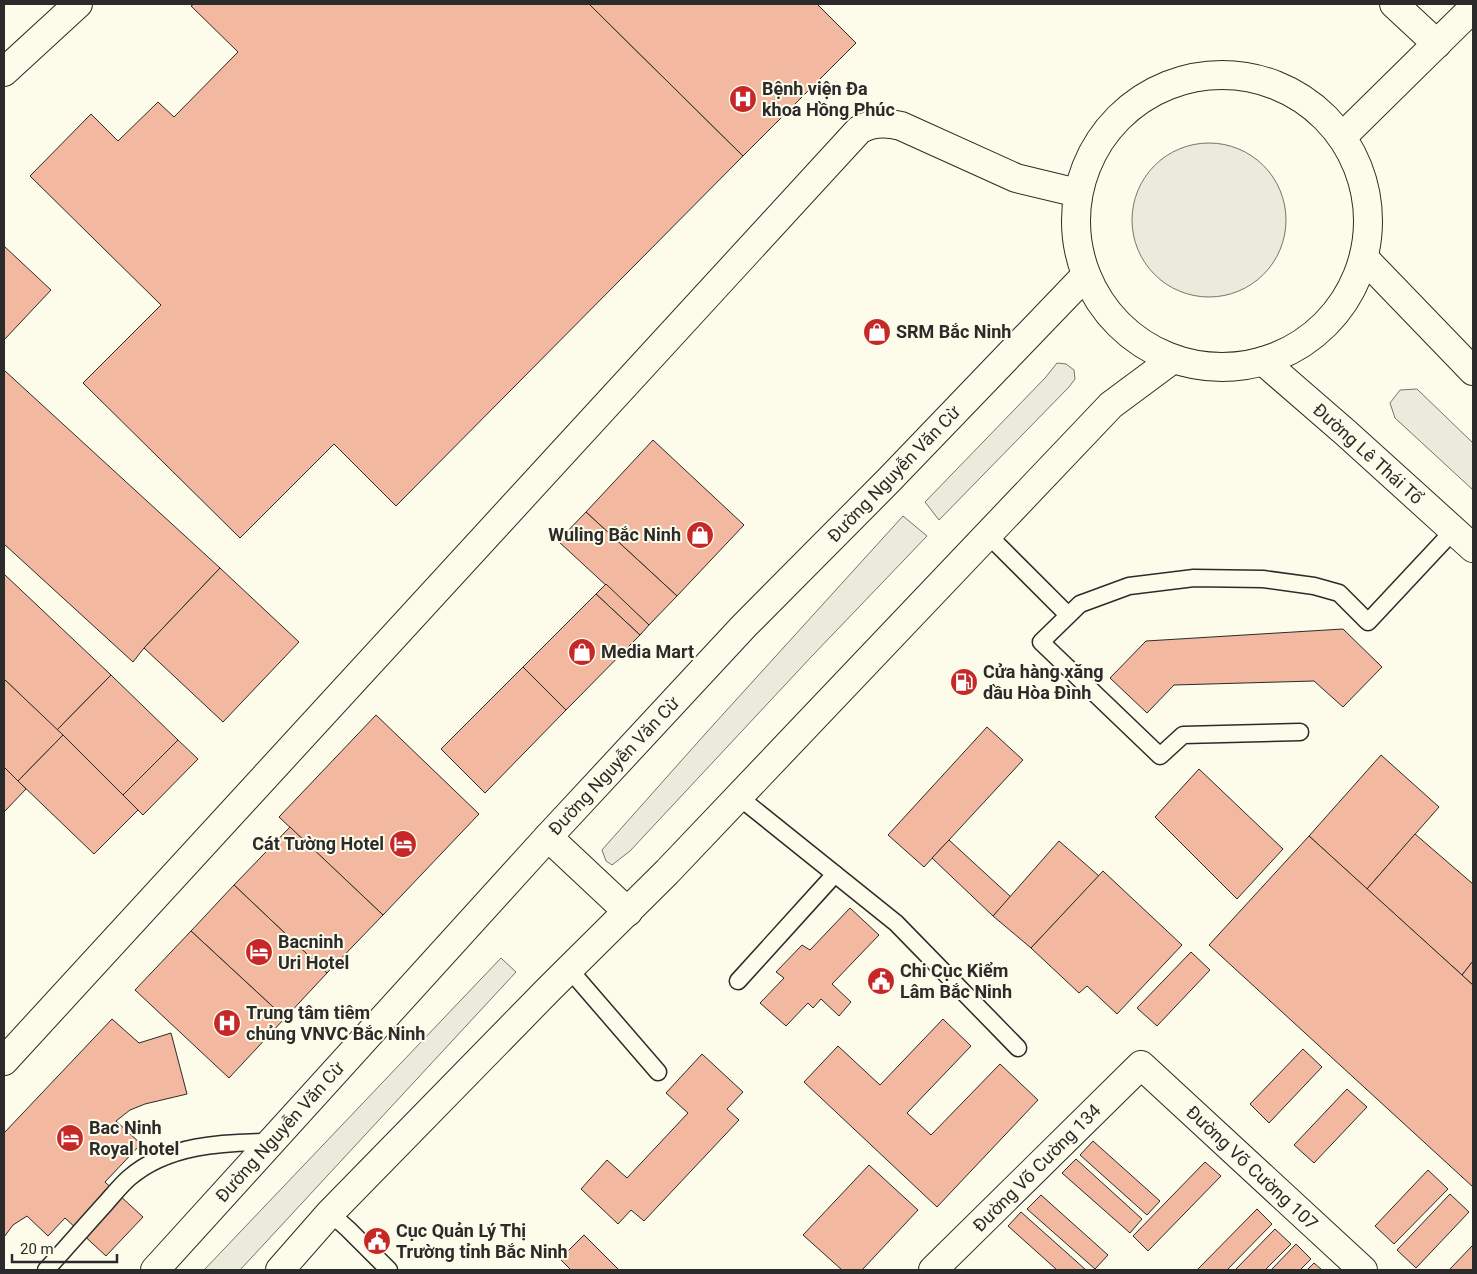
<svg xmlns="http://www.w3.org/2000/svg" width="1477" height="1274" font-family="Roboto,sans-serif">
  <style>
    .green { fill: #ecebdb; stroke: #74746e }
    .building { fill: #f2b8a0; stroke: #2b2b2b }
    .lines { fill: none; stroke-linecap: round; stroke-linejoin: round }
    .service-casing { stroke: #2b2b2b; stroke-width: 19 }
    .minor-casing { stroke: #2b2b2b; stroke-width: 30 }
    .primary-casing { stroke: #2b2b2b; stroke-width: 30 }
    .service { stroke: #fdfbea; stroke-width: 16 }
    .minor { stroke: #fdfbea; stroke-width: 28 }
    .primary { stroke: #fdfbea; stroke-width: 28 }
    .labels { text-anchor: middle; stroke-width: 4; stroke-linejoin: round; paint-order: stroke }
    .poi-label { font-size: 18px; font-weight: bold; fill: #2b2b2b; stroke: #fdfbea; text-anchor: start }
    .street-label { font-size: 18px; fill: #2b2b2b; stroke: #fdfbea }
  </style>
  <rect width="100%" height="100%" fill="#fdfbea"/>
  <!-- green -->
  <g class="green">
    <circle cx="1209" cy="220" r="77"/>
    <polygon points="1057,363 1066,364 1074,370 1075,379 1069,387 939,520 925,502 1045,378"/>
    <polygon points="1417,389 1473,443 1473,490 1395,418 1390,403 1400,390"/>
    <polygon points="903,516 927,536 812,656 630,851 612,865 606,861 602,850 609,842 706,733"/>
    <polygon points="501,958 516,972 240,1270 204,1270"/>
  </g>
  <!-- building -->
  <g class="building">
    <polygon points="194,4 589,4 743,156 396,506 334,444 240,538 83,383 161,305 30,176 91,114 118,141 158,102 174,117 238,52 191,6"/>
    <polygon points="589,4 817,4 856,43 743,156"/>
    <polygon points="4,246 51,290 4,340"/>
    <polygon points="4,370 220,568 144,648 133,662 4,544"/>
    <polygon points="653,440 744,525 677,596 586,512"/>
    <polygon points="586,512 677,596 649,625 558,541"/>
    <polygon points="220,568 299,642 223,722 144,648"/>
    <polygon points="4,574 111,675 57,730 4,679"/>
    <polygon points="606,584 649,625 640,635 596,594"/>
    <polygon points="596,594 640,635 566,710 523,667"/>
    <polygon points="1343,629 1382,667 1343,707 1314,681 1174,685 1147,713 1110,678 1146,641"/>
    <polygon points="523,667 566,710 485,793 441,749"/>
    <polygon points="111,675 178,740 123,795 57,730"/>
    <polygon points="4,679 63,735 18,781 4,767"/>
    <polygon points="376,715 479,814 383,915 279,817"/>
    <polygon points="987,727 1023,760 924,867 888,835"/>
    <polygon points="63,735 138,810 94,854 18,781"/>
    <polygon points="178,740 198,759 143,815 123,795"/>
    <polygon points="1381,755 1439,807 1367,889 1309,836"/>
    <polygon points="4,767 26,789 4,812"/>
    <polygon points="1199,769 1283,849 1237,899 1155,817"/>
    <polygon points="290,827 383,915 327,973 234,885"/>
    <polygon points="1415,834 1473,884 1473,961 1462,975 1367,889"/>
    <polygon points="1309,836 1473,985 1473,1187 1209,945"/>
    <polygon points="949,840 1011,897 993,916 932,858"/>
    <polygon points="1059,841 1099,876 1031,948 993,916"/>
    <polygon points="1103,871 1182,945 1117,1014 1087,986 1079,993 1031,948"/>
    <polygon points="234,885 327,973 285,1018 191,931"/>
    <polygon points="850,908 879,935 832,984 851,1002 839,1016 821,999 813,1008 808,1003 786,1026 760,1003 784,978 776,972 802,945 810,950"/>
    <polygon points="191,931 285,1018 229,1078 135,990"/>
    <polygon points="1191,952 1210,970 1157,1026 1137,1008"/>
    <polygon points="1473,961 1473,985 1462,975"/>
    <polygon points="112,1019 139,1043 171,1033 187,1094 145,1104 130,1110 116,1121 141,1144 105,1182 143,1217 106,1256 65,1218 48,1236 27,1216 13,1225 4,1237 4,1133"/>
    <polygon points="943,1019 971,1046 907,1113 931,1135 1000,1064 1038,1100 937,1207 804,1082 838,1046 880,1085"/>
    <polygon points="1303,1049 1322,1067 1269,1123 1250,1104"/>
    <polygon points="702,1054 743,1092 727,1109 739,1120 644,1221 631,1210 618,1224 581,1189 607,1160 627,1178 688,1113 666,1093"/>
    <polygon points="1347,1089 1367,1107 1314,1163 1294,1145"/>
    <polygon points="1093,1141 1160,1201 1147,1215 1080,1155"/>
    <polygon points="1076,1159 1142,1219 1130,1233 1062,1173"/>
    <polygon points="1205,1162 1221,1176 1148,1251 1133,1236"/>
    <polygon points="869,1165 918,1210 862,1270 842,1270 803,1235"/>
    <polygon points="1428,1170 1448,1189 1394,1244 1375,1226"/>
    <polygon points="1450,1194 1469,1212 1416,1268 1397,1250"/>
    <polygon points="1041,1195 1108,1255 1095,1269 1027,1209"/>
    <polygon points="1257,1209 1272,1224 1227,1270 1197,1270"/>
    <polygon points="1021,1212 1086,1270 1057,1270 1008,1226"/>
    <polygon points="1275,1229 1291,1244 1265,1270 1235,1270"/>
    <polygon points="584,1235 619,1270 571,1270 560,1259"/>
    <polygon points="1296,1244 1311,1259 1300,1270 1271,1270"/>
    <polygon points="1473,1245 1473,1270 1449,1270"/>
    <polygon points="1314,1263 1322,1270 1307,1270"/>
  </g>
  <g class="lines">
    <!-- service casing -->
    <g class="service-casing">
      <g id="service">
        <polyline points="988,535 1068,615"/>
        <polyline points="1300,732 1183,735 1160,756 1041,642 1080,604 1129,586 1194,578 1263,579 1314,586 1339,593 1368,622 1454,530"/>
        <polyline points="739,797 896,923 1018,1048"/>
        <polyline points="569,969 658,1072"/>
        <polyline points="738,981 835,874"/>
        <polyline points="330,1213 348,1229 389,1270"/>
        <path d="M 46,1270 C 66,1248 85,1226 105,1204 C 113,1195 120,1186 129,1178 C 167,1145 222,1142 271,1142"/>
      </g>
    </g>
    <!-- minor casing -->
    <g class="minor-casing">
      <g id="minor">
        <polyline points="1394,4 1437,44"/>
        <polyline points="4,72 78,4"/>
        <path d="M 4,1061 L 859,130 C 872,122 886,122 901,126 L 1016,178 L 1078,193"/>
        <polyline points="933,1270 1141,1065 1363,1270"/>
      </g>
    </g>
    <!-- primary casing -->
    <g class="primary-casing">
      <g id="primary">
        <circle cx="1222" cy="221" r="146"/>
        <polyline points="1342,137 1473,8"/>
        <polyline points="1364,258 1473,371"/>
        <polyline points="1263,361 1346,433 1473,548"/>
        <polyline points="548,837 628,912"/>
        <polyline points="155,1270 548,837 744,626 889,480 1086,275"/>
        <polyline points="280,1270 330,1213 548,990 667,872 1111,405 1173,359"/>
      </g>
    </g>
    <!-- service -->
    <use href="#service" class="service"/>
    <!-- minor -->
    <use href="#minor" class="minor"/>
    <!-- primary -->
    <use href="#primary" class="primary"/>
  </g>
  <!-- icons -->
  <defs>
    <g id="hospital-disc" transform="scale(1.4375)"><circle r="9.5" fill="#c62828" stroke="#fdfbea"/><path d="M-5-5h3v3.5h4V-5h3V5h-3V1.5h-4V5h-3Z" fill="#fff"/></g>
    <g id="shop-disc" transform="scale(1.4375)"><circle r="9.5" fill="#c62828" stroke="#fdfbea"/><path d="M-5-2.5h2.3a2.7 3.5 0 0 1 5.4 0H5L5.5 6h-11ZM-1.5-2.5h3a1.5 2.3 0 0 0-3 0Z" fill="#fff"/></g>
    <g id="fuel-disc" transform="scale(1.4375)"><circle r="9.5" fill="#c62828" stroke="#fdfbea"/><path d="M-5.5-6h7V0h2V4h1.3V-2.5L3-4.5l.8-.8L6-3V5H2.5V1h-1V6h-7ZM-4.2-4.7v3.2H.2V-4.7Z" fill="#fff"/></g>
    <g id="hotel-disc" transform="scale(1.4375)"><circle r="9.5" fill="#c62828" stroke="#fdfbea"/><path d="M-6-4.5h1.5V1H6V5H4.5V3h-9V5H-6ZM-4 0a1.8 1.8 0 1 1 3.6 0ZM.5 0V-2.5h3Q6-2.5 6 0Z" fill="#fff"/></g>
    <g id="civic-disc" transform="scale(1.4375)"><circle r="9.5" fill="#c62828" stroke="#fdfbea"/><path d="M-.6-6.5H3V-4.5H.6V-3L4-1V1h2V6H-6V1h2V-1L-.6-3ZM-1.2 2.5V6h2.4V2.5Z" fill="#fff"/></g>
  </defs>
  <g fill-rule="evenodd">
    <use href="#hospital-disc" x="743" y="99"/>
    <use href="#shop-disc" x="877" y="332"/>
    <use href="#shop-disc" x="700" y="535"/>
    <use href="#shop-disc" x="582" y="652"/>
    <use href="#fuel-disc" x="964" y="682"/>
    <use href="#hotel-disc" x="403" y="844"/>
    <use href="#hotel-disc" x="259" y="952"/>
    <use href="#civic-disc" x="881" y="981"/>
    <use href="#hospital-disc" x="227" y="1023"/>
    <use href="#hotel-disc" x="70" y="1138"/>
    <use href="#civic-disc" x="377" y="1241"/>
  </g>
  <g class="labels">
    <!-- poi labels -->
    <g class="poi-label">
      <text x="762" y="95">Bệnh viện Đa<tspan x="762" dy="21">khoa Hồng Phúc</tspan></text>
      <text x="896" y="338">SRM Bắc Ninh</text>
      <text x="681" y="541" text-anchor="end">Wuling Bắc Ninh</text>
      <text x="601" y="658">Media Mart</text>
      <text x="983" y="678">Cửa hàng xăng<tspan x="983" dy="21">dầu Hòa Đình</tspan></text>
      <text x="384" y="850" text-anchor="end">Cát Tường Hotel</text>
      <text x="278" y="948">Bacninh<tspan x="278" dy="21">Uri Hotel</tspan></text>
      <text x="900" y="977">Chi Cục Kiểm<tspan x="900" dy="21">Lâm Bắc Ninh</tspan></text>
      <text x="246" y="1019">Trung tâm tiêm<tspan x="246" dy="21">chủng VNVC Bắc Ninh</tspan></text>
      <text x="89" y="1134">Bac Ninh<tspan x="89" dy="21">Royal hotel</tspan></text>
      <text x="396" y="1237">Cục Quản Lý Thị<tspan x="396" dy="21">Trường tỉnh Bắc Ninh</tspan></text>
    </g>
    <!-- street labels -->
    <g class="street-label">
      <text transform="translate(1368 454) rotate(42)" y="6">Đường Lê Thái Tổ</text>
      <text transform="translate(894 474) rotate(-46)" y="6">Đường Nguyễn Văn Cừ</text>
      <text transform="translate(614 766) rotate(-47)" y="6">Đường Nguyễn Văn Cừ</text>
      <text transform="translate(280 1132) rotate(-48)" y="6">Đường Nguyễn Văn Cừ</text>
      <text transform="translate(1037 1168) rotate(-45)" y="6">Đường Võ Cường 134</text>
      <text transform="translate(1252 1168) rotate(43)" y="6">Đường Võ Cường 107</text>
    </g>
  </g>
  <!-- border -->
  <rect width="1477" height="1274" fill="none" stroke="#2b2b2b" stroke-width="10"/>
  <!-- scale -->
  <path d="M12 1254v8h105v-8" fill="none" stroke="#2b2b2b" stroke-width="2.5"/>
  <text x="20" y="1254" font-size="15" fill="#2b2b2b" stroke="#fdfbea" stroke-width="4" paint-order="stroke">20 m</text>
</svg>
